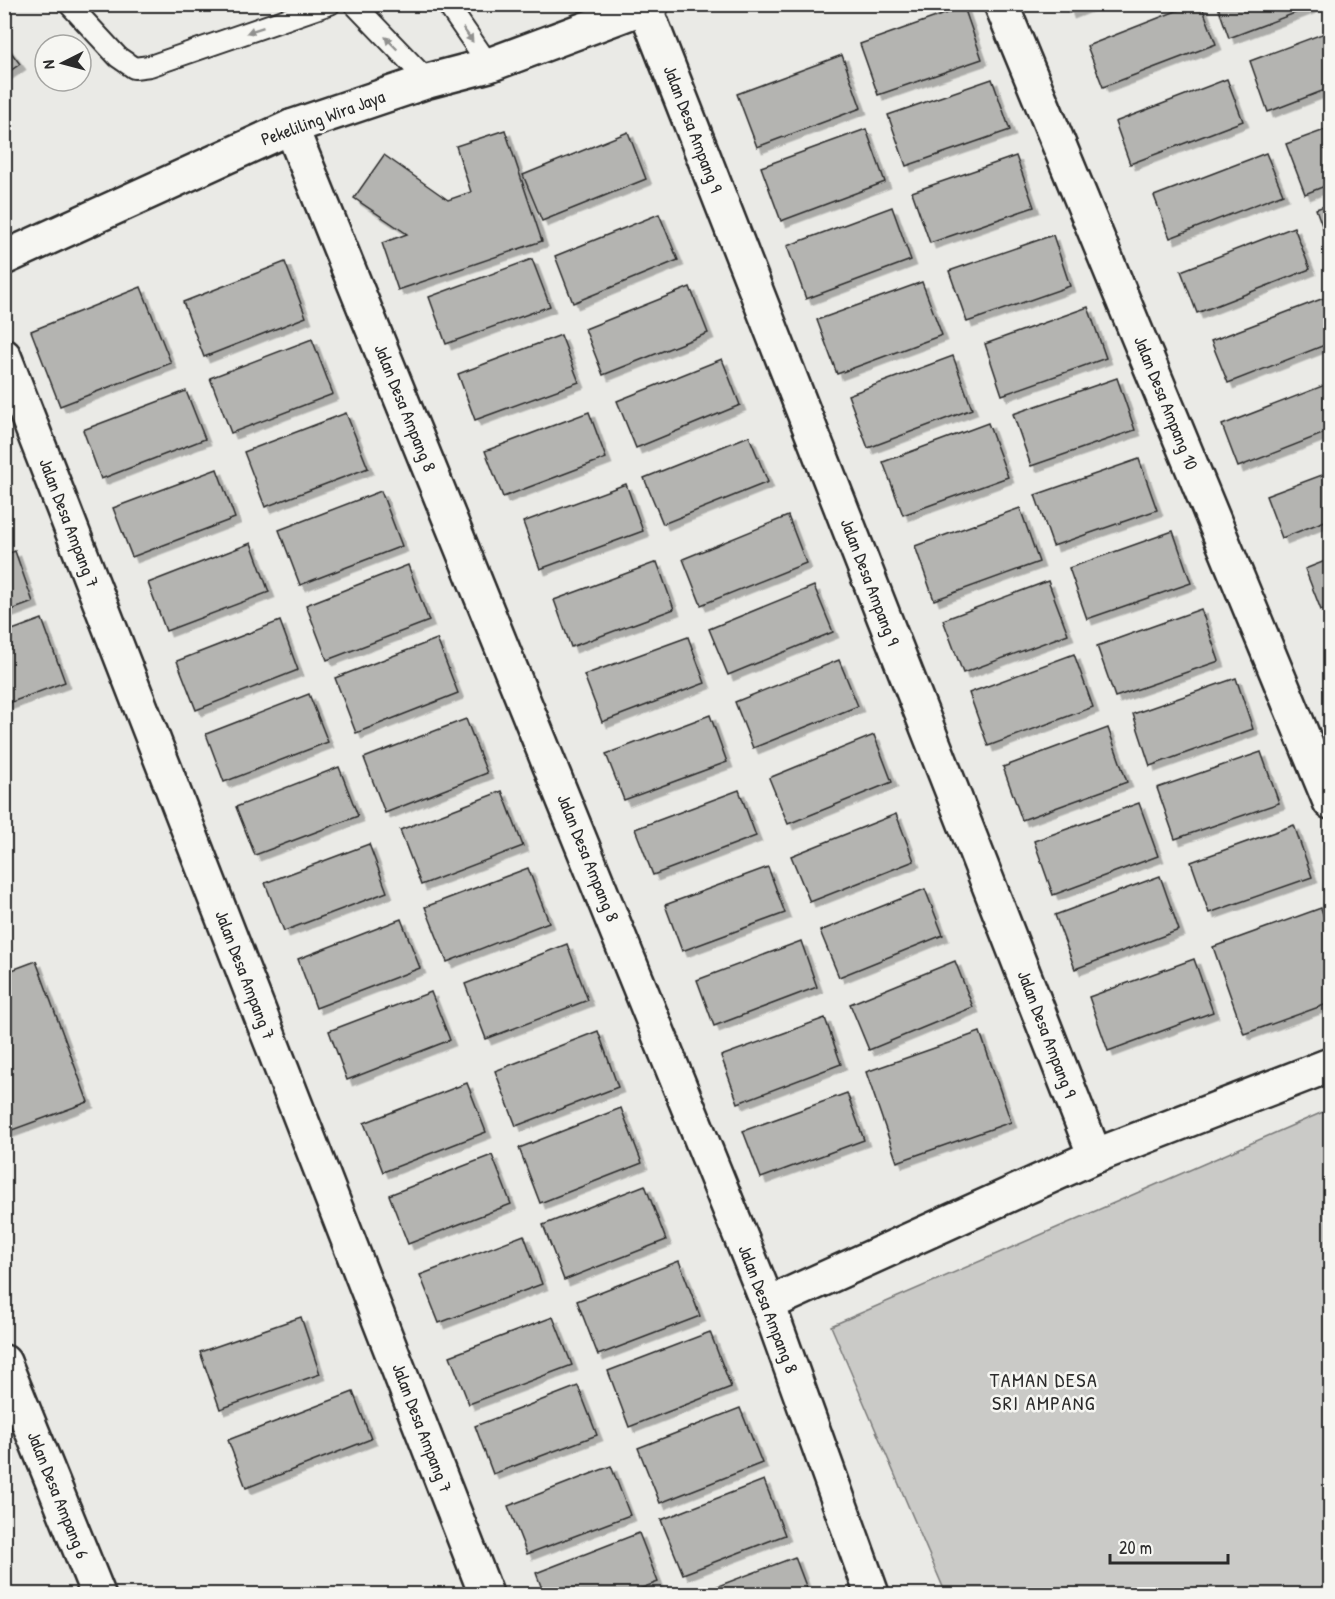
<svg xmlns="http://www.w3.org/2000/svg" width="1335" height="1599" font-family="'Patrick Hand',sans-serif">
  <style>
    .green { fill: #cacac7; stroke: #7a7a79; stroke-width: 1.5 }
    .building { fill: #b4b4b1; stroke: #2b2b2b; stroke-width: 1.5; filter: url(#shadow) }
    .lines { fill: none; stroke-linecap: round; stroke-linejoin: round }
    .service-casing { stroke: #2b2b2b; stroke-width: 24 }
    .minor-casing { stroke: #2b2b2b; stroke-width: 38 }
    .service { stroke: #f6f6f2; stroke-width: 20 }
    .minor { stroke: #f6f6f2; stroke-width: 33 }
    .oneway { fill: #90908e }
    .labels { text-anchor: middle; stroke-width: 5; stroke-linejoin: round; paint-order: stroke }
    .street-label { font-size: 18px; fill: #2b2b2b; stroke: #f6f6f2 }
    .neighbourhood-label { font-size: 20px; letter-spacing: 1.5px; fill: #2b2b2b; stroke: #f6f6f2 }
  </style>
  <defs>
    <filter id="shadow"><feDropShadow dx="5.5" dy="5.5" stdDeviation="0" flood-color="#0004"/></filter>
  </defs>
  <rect width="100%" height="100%" fill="#eaeae6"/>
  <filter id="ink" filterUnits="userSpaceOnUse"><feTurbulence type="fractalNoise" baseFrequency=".0167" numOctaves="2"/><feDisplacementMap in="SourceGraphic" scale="12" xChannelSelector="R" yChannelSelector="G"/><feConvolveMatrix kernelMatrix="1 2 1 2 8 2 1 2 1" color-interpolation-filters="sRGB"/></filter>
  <g filter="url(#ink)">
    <!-- green -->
    <polygon class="green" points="1330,1109 1330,1594 946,1594 831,1326"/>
    <!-- building -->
    <g class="building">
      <polygon points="1066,4 1092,4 1069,13"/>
      <polygon points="1194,4 1201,4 1216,44 1103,87 1087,46"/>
      <polygon points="1217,4 1319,4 1229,38"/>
      <polygon points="964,7 982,59 878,95 860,44"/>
      <polygon points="1330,31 1330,88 1268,112 1250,61"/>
      <polygon points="4,43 20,64 4,75"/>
      <polygon points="842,55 861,108 757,147 737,94"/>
      <polygon points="992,79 1010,130 906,166 888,115"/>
      <polygon points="1227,79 1243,121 1130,164 1115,122"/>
      <polygon points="1330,128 1330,184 1305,194 1286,144"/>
      <polygon points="866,129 885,182 781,221 761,167"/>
      <polygon points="505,130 542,241 398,290 382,243 407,234 354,198 384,155 448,200 471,192 456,146"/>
      <polygon points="628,132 646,179 542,221 523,175"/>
      <polygon points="1266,153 1283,194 1170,238 1154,196"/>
      <polygon points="1016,156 1034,207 930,243 912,192"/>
      <polygon points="1330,204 1330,248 1316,209"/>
      <polygon points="892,207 911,260 806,299 787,246"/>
      <polygon points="659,214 678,260 573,303 555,256"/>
      <polygon points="1294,227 1310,269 1197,313 1181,271"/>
      <polygon points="1053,235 1070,286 967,322 949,271"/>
      <polygon points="532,259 550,306 446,344 429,297"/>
      <polygon points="285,262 306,317 204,357 183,302"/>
      <polygon points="922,282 942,335 837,374 817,320"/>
      <polygon points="141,287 171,363 60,406 31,331"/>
      <polygon points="690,287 708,333 603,375 585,329"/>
      <polygon points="1324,298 1330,315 1330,343 1228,383 1211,341"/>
      <polygon points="1088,307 1106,358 1002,395 985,344"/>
      <polygon points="561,335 579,382 475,420 458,374"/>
      <polygon points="312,339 333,394 231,433 210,378"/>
      <polygon points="953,356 972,409 868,448 848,395"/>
      <polygon points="722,359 740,405 636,448 617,401"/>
      <polygon points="1117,378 1135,430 1031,466 1013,414"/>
      <polygon points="1330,383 1330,431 1238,467 1222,425"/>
      <polygon points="186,391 205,439 101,479 83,430"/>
      <polygon points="589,412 606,458 503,497 485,451"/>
      <polygon points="346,413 368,468 265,507 244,452"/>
      <polygon points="988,423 1008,477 903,515 883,462"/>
      <polygon points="749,436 768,482 663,524 644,478"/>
      <polygon points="1139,459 1157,510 1053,546 1035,495"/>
      <polygon points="217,469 235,518 132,557 113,508"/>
      <polygon points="1330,472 1330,519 1282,538 1266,496"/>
      <polygon points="626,484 643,531 540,569 523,522"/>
      <polygon points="381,491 402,546 300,585 279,530"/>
      <polygon points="1020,508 1039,562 934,600 915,546"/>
      <polygon points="788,516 806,563 701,605 683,559"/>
      <polygon points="1173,531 1191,583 1087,619 1069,568"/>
      <polygon points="251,543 269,592 166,631 148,583"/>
      <polygon points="15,551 33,602 4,613 4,555"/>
      <polygon points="1330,559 1330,607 1321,610 1305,569"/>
      <polygon points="657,562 674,609 571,647 554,600"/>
      <polygon points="408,565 429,621 327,660 306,605"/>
      <polygon points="1048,581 1068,634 963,673 943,620"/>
      <polygon points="814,586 833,632 728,675 709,629"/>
      <polygon points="1201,609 1219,661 1115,697 1097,646"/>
      <polygon points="42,619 65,682 4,705 4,633"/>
      <polygon points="280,621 298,670 196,710 177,661"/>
      <polygon points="688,637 705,683 602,722 584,675"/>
      <polygon points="437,639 458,693 356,733 335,678"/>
      <polygon points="1074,654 1093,707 988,746 969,693"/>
      <polygon points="839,660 858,706 753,748 735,702"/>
      <polygon points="1236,678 1253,729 1150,766 1133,714"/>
      <polygon points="309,694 328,742 224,782 206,734"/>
      <polygon points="710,715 727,762 624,800 606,754"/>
      <polygon points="466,719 487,773 385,813 364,758"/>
      <polygon points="1108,728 1127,782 1022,820 1003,767"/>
      <polygon points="874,735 892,782 788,824 769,778"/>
      <polygon points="1261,752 1279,803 1175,839 1157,788"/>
      <polygon points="339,767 358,816 255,855 236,807"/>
      <polygon points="739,790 756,836 653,875 635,829"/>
      <polygon points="502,791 523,846 421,885 400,830"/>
      <polygon points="1139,803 1158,856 1053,895 1034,841"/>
      <polygon points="896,814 914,861 810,902 791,856"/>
      <polygon points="1294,825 1312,877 1209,913 1191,862"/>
      <polygon points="369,844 387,892 284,931 265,883"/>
      <polygon points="768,867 785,913 682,951 665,905"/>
      <polygon points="528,868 549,922 447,962 425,907"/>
      <polygon points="1160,876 1179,930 1075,969 1055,915"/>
      <polygon points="925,889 943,935 839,977 820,931"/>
      <polygon points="1321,908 1330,935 1330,1003 1244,1034 1213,947"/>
      <polygon points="401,919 420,968 316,1008 298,959"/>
      <polygon points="801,941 817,987 714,1026 697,980"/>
      <polygon points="567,944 588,1000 486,1039 465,984"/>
      <polygon points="1194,959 1213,1012 1108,1051 1089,997"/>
      <polygon points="36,961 88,1102 4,1133 4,973"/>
      <polygon points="955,961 973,1007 869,1050 850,1004"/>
      <polygon points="431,992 450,1040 347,1080 329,1031"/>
      <polygon points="825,1018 841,1064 738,1103 721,1056"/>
      <polygon points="598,1031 618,1087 516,1126 495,1071"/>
      <polygon points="980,1032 1011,1122 897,1162 866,1072"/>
      <polygon points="467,1083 486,1132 383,1172 364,1123"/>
      <polygon points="847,1093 864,1140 761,1178 743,1131"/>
      <polygon points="621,1108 642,1163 540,1203 519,1148"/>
      <polygon points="492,1155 511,1204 408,1244 389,1195"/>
      <polygon points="645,1185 666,1240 564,1280 543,1225"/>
      <polygon points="524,1235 542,1284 439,1323 420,1275"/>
      <polygon points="679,1261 700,1316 598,1355 577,1301"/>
      <polygon points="301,1317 320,1374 220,1409 200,1352"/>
      <polygon points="553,1317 572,1365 469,1404 450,1356"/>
      <polygon points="710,1332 731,1387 629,1427 608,1371"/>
      <polygon points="578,1386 597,1435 493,1474 475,1426"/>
      <polygon points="353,1392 371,1439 246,1488 228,1440"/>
      <polygon points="740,1408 762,1463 660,1503 638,1448"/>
      <polygon points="611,1466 630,1515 527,1554 508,1506"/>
      <polygon points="764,1480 785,1535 683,1574 661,1520"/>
      <polygon points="639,1533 658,1582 626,1594 544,1594 536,1573"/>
      <polygon points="795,1557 809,1594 697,1594"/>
    </g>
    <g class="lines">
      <!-- service casing -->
      <g class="service-casing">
        <g id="service">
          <polyline points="69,4 118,57 134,68 150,66 330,4"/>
          <polyline points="354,4 428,81"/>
          <polyline points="447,4 489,65"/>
        </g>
      </g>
      <!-- minor casing -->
      <g class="minor-casing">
        <g id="minor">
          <polyline points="1001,4 1330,802"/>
          <polyline points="645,7 1095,1156"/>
          <polyline points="291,127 768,1304 872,1594"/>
          <polyline points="4,258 291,127 428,81 489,65 652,4"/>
          <polyline points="4,356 486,1594"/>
          <polyline points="768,1304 1095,1156 1330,1065"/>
          <polyline points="4,1362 98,1594"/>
        </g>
      </g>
      <!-- service -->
      <use href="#service" class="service"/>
      <!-- minor -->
      <use href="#minor" class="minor"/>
    </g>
    <!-- one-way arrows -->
    <defs><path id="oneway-solid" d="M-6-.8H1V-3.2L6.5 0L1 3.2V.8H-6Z" transform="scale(1.5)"/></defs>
    <g class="oneway">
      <use href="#oneway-solid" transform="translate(255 30) rotate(161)"/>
      <use href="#oneway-solid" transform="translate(468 35) rotate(55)"/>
      <use href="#oneway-solid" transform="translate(391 43) rotate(-134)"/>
    </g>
  </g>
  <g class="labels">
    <!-- street labels -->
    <g class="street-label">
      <text transform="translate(323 118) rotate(-20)" y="6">Pekeliling Wira Jaya</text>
      <text transform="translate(693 129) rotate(69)" y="6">Jalan Desa Ampang 9</text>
      <text transform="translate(1166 403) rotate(68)" y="6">Jalan Desa Ampang 10</text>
      <text transform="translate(405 408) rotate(68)" y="6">Jalan Desa Ampang 8</text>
      <text transform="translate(69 523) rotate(69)" y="6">Jalan Desa Ampang 7</text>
      <text transform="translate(870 582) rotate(69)" y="6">Jalan Desa Ampang 9</text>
      <text transform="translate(588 858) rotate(68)" y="6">Jalan Desa Ampang 8</text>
      <text transform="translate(245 975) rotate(69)" y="6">Jalan Desa Ampang 7</text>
      <text transform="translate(1047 1034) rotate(69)" y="6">Jalan Desa Ampang 9</text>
      <text transform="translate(768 1309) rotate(69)" y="6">Jalan Desa Ampang 8</text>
      <text transform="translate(422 1428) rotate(69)" y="6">Jalan Desa Ampang 7</text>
      <text transform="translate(58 1495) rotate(68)" y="6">Jalan Desa Ampang 6</text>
    </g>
    <!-- neighbourhood labels -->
    <g class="neighbourhood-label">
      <text x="1044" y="1387">TAMAN DESA<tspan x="1044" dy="23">SRI AMPANG</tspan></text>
    </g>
  </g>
  <!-- margin -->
  <rect width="1335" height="1599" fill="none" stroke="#f6f6f2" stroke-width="24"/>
  <rect x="12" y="12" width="1311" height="1575" fill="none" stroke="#2b2b2b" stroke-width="2" filter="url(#ink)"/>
  <!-- north arrow -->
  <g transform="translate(63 63) rotate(264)"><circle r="28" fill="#f6f6f2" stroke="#a5a5a2" stroke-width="1.5"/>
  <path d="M0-4.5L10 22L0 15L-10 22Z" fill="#2b2b2b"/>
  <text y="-9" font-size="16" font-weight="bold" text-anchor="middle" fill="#2b2b2b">N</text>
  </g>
  <!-- scale -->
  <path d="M1110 1554v9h118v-9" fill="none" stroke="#2b2b2b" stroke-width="3"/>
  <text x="1119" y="1554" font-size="18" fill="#2b2b2b" stroke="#f6f6f2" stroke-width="4.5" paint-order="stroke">20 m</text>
</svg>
